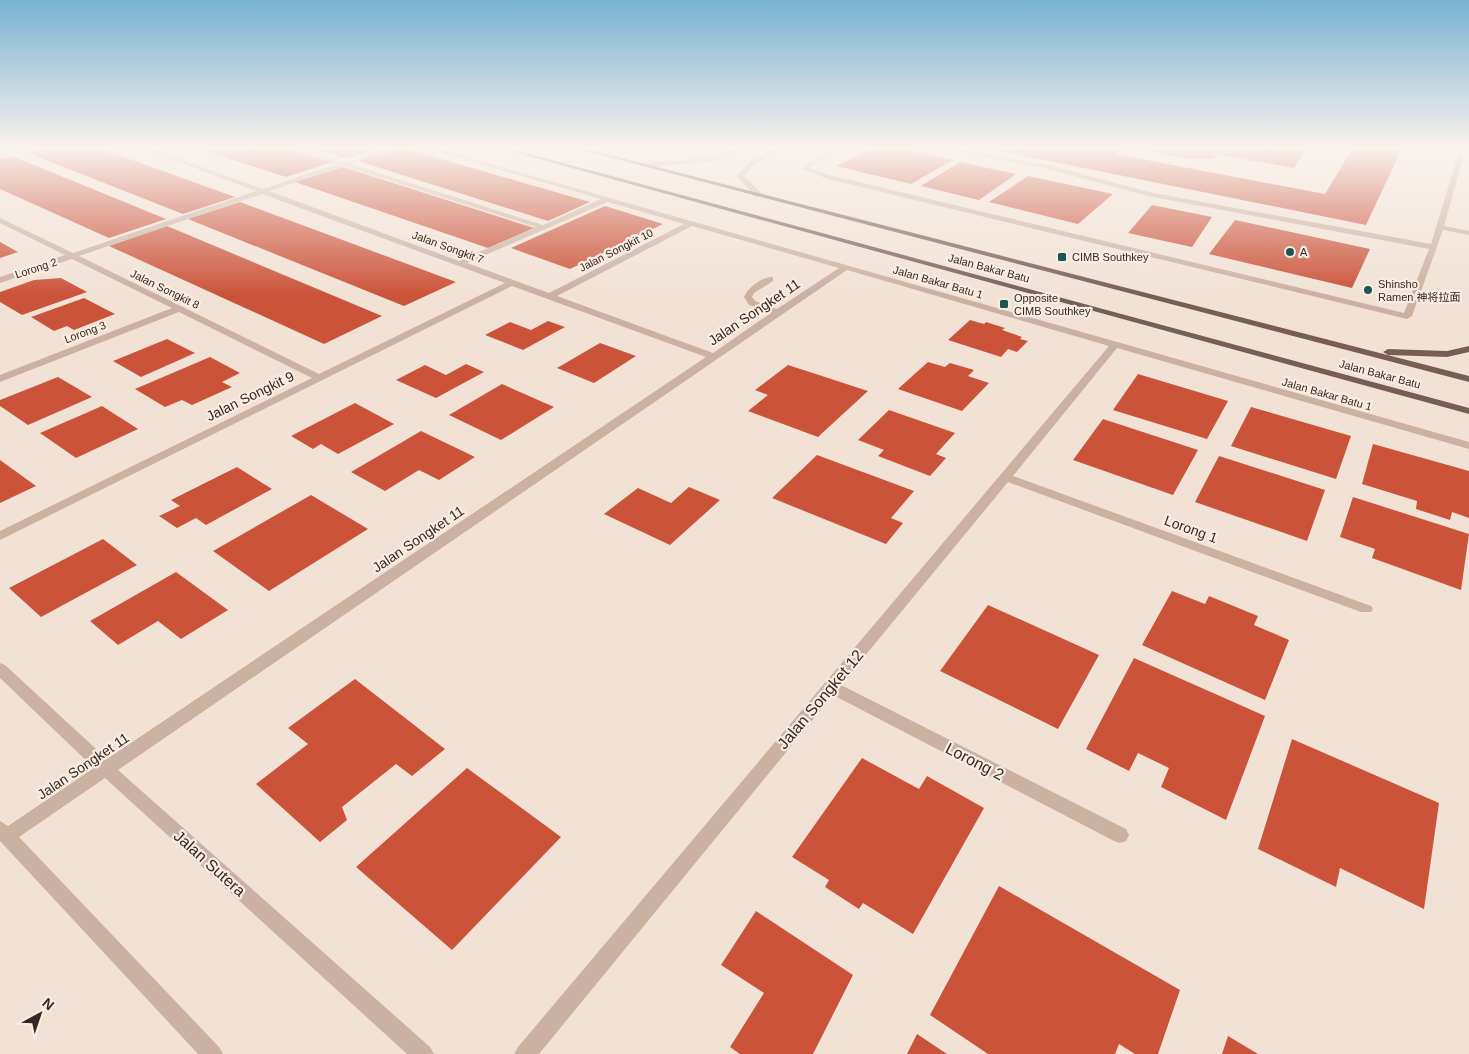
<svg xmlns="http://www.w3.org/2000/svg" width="1469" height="1054" font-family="Helvetica,'Noto Sans SC',sans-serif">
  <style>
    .building { fill: #cb533a }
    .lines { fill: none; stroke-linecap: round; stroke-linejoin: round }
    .minor { fill: #cab1a2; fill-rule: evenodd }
    .major { fill: #775e55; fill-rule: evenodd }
    .poi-dot { fill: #195756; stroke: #f9ede2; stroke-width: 2 }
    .labels { text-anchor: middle; stroke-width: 4.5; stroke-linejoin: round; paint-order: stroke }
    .far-street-label { font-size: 11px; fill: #342825; stroke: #f9ede2 }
    .far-poi-label { font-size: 11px; fill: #342825; stroke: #f9ede2; text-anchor: start }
    .street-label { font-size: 14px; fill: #342825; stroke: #f9ede2 }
    .near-street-label { font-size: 16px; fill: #342825; stroke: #f9ede2 }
  </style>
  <rect width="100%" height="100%" fill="#f2e2d6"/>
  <!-- building -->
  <g class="building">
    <polygon points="47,148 99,148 235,197 183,214 28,153"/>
    <polygon points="197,148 285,148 331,162 286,177"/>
    <polygon points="312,148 377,148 346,158"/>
    <polygon points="400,148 403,148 590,202 548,221 358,161"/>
    <polygon points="873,148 898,148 953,160 911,184 836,166"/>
    <polygon points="985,148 1122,148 1115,154 1325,194 1353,148 1402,148 1366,225"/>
    <polygon points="1135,148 1307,148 1294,168 1210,153 1218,158 1211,159 1184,158"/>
    <polygon points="12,156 166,219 109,238 0,189 0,159"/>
    <polygon points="960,162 1016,174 979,200 921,186"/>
    <polygon points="343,167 534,228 488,248 295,182"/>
    <polygon points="1028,176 1113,194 1078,224 989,202"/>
    <polygon points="240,202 456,282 404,306 188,219"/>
    <polygon points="1152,205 1212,217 1192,247 1128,233"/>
    <polygon points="605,206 663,224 570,269 511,248"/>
    <polygon points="1235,220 1370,249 1352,288 1209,254"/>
    <polygon points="167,226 382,316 324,344 109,246"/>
    <polygon points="0,242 18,252 0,258"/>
    <polygon points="61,278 87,292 22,315 0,302 0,292 34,280"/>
    <polygon points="84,298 115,314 74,330 67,326 54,331 31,317"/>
    <polygon points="970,320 984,324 986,322 1005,328 1002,330 1022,337 1020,339 1028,341 1017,352 1008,349 1001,357 948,340"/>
    <polygon points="548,321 565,327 523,350 485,335 510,322 531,330"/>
    <polygon points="167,339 195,353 141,377 113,361"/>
    <polygon points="600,343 636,356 594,383 557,368"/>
    <polygon points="210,357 240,373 222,382 232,387 192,405 182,400 165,407 135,389"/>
    <polygon points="928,362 945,367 950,363 974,370 968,376 989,383 962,411 898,389"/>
    <polygon points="466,364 484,372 436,398 396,380 425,365 446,375"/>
    <polygon points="788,365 868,391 818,437 748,411 768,395 755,390"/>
    <polygon points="1138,374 1228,401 1207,439 1113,410"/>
    <polygon points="58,377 92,397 28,425 0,406 0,400"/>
    <polygon points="502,384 554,407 501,440 449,415"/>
    <polygon points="355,403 394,424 338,454 321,444 313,449 291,436"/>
    <polygon points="102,406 138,429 76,458 40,433"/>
    <polygon points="1251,407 1351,436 1336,479 1231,446"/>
    <polygon points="889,410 955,433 936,454 946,458 930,476 878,456 884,450 858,440"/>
    <polygon points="1103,419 1198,450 1173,495 1073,460"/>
    <polygon points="421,431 475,457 439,480 419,470 385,491 351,472"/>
    <polygon points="1373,444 1469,471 1469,518 1452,512 1450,520 1416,509 1417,501 1362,484"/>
    <polygon points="817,455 914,491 891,518 903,523 886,544 772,498"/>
    <polygon points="1219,456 1325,490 1307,541 1195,502"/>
    <polygon points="0,460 36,486 0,503"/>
    <polygon points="237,467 272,489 206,525 196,518 177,528 159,516 180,506 171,500"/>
    <polygon points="689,487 720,500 670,545 604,514 638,488 671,503"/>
    <polygon points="311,495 368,529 269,591 213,551"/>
    <polygon points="1353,497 1469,534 1461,590 1372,558 1375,549 1340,537"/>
    <polygon points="103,539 137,565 41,617 9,588"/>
    <polygon points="176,572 228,610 181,639 158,621 118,645 90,621"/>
    <polygon points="1172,591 1205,604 1209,596 1258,616 1254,625 1289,640 1265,700 1142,645"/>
    <polygon points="988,605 1099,655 1058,729 940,671"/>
    <polygon points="1134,658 1265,716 1226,820 1161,787 1169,768 1138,753 1129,771 1086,749"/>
    <polygon points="355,679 445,749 412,776 396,764 342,807 347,820 320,842 256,784 308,744 288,728"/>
    <polygon points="1292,739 1439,803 1424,909 1340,868 1336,887 1258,849"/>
    <polygon points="862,758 919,789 927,776 984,808 913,934 863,903 859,909 825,887 829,880 792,857"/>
    <polygon points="467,768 561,837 452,950 356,867"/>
    <polygon points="999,886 1180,990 1158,1054 1135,1054 1119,1044 1115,1054 988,1054 930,1015"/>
    <polygon points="756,911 853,975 813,1054 740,1054 730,1047 764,993 721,965"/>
    <polygon points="917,1034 947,1054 907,1054"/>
    <polygon points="1228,1036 1258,1054 1222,1054"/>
  </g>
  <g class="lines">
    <!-- minor -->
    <g class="minor">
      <polygon points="0,148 13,148 0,152"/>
      <path d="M 141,148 L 149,148 L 263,189 L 337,164 L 290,148 C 308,148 331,162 344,162 C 360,161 376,148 394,148 L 350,164 L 543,225 L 601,199 L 426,148 L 434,148 L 1469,442 L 1469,449 L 1117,348 L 1013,476 L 1371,606 L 1373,609 L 1371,612 L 1361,612 L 1008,482 L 841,685 L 1126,829 L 1129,835 L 1126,841 L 1120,843 L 1114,841 L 833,695 L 539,1054 L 514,1054 L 518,1047 L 1109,346 L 847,270 L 118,770 L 430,1047 L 434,1054 L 407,1054 L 105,778 L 19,837 L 219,1047 L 223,1054 L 198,1054 L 0,841 L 0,821 L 8,826 L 94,768 L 0,678 L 0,663 L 5,665 L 107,759 L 706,357 L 512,286 L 0,540 L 0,531 L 312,378 L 179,312 L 0,382 L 0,375 L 172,308 L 72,259 L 0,283 L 0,277 L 65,255 L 0,223 L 0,218 L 73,253 L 256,191 ZM 344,166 L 536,227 L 459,261 L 269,191 ZM 262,194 L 505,283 L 319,374 L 79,256 ZM 608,202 L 684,224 L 549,293 L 467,263 ZM 692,226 L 839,268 L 777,309 L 755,301 L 752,297 L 754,293 L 773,281 L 773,277 C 763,276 747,288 744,297 L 749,305 L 771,313 L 713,353 L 557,296 Z"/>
      <polygon points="740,148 748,148 708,162 645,167 642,165 645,163 707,158"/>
      <polygon points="778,148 785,148 755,163 744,176 763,195 756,197 737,176 750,161"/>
      <polygon points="838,148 845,148 819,160 809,168 830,175 1404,313 1429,249 1148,196 1048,169 939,148 950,148 1049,165 1149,192 1431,244 1459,152 1452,148 1459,148 1465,151 1444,226 1469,231 1469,235 1443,230 1412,316 1407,319 828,179 801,169 815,158"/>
    </g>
    <!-- major -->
    <g class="major">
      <polygon points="499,148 508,148 1469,408 1469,414"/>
      <polygon points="574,148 583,148 1469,376 1469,382"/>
      <polygon points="1469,346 1469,352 1447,357 1388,355 1383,352 1388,349 1447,351"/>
    </g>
  </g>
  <!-- sky -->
  <linearGradient id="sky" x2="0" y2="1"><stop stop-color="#79b2d1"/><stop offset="0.5" stop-color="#f9f2ed"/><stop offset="1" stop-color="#f9f2ed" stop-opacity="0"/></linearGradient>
  <rect width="1469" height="295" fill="url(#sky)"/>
  <!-- markers -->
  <g class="poi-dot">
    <circle cx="1290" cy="252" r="5"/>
    <rect x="1057" y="252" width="10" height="10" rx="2.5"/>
    <circle cx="1368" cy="290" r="5"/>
    <rect x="999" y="299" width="10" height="10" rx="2.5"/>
  </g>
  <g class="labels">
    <!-- far-street labels -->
    <g class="far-street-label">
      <text transform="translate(448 247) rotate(20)" y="4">Jalan Songkit 7</text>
      <text transform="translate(616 250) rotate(-27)" y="4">Jalan Songkit 10</text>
      <text transform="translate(36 268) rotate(-18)" y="4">Lorong 2</text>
      <text transform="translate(989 268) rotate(15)" y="4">Jalan Bakar Batu</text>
      <text transform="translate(938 282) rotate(16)" y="4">Jalan Bakar Batu 1</text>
      <text transform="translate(165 289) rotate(26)" y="4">Jalan Songkit 8</text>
      <text transform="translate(85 332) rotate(-21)" y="4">Lorong 3</text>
      <text transform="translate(1380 374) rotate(15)" y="4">Jalan Bakar Batu</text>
      <text transform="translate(1327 394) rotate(16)" y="4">Jalan Bakar Batu 1</text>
    </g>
    <!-- far-poi labels -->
    <g class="far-poi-label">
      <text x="1300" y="256">A</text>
      <text x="1072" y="261">CIMB Southkey</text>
      <text x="1378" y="288">Shinsho<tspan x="1378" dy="13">Ramen 神将拉面</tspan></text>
      <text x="1014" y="302">Opposite<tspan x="1014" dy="13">CIMB Southkey</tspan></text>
    </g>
    <!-- street labels -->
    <g class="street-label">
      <text transform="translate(754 312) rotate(-34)" y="5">Jalan Songket 11</text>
      <text transform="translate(250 396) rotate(-26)" y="5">Jalan Songkit 9</text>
      <text transform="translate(1191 529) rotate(20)" y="5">Lorong 1</text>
      <text transform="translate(418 539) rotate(-34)" y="5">Jalan Songket 11</text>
      <text transform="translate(83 766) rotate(-34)" y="5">Jalan Songket 11</text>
    </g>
    <!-- near-street labels -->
    <g class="near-street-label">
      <text transform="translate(820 699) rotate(-50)" y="6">Jalan Songket 12</text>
      <text transform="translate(975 761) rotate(27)" y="6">Lorong 2</text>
      <text transform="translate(210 863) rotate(42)" y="6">Jalan Sutera</text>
    </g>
  </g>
  <!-- north arrow -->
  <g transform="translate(40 1014) rotate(40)" stroke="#f9ede2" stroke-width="4" paint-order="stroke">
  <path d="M0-4L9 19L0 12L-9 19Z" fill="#342825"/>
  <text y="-8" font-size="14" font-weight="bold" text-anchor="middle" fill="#342825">N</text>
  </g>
</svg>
